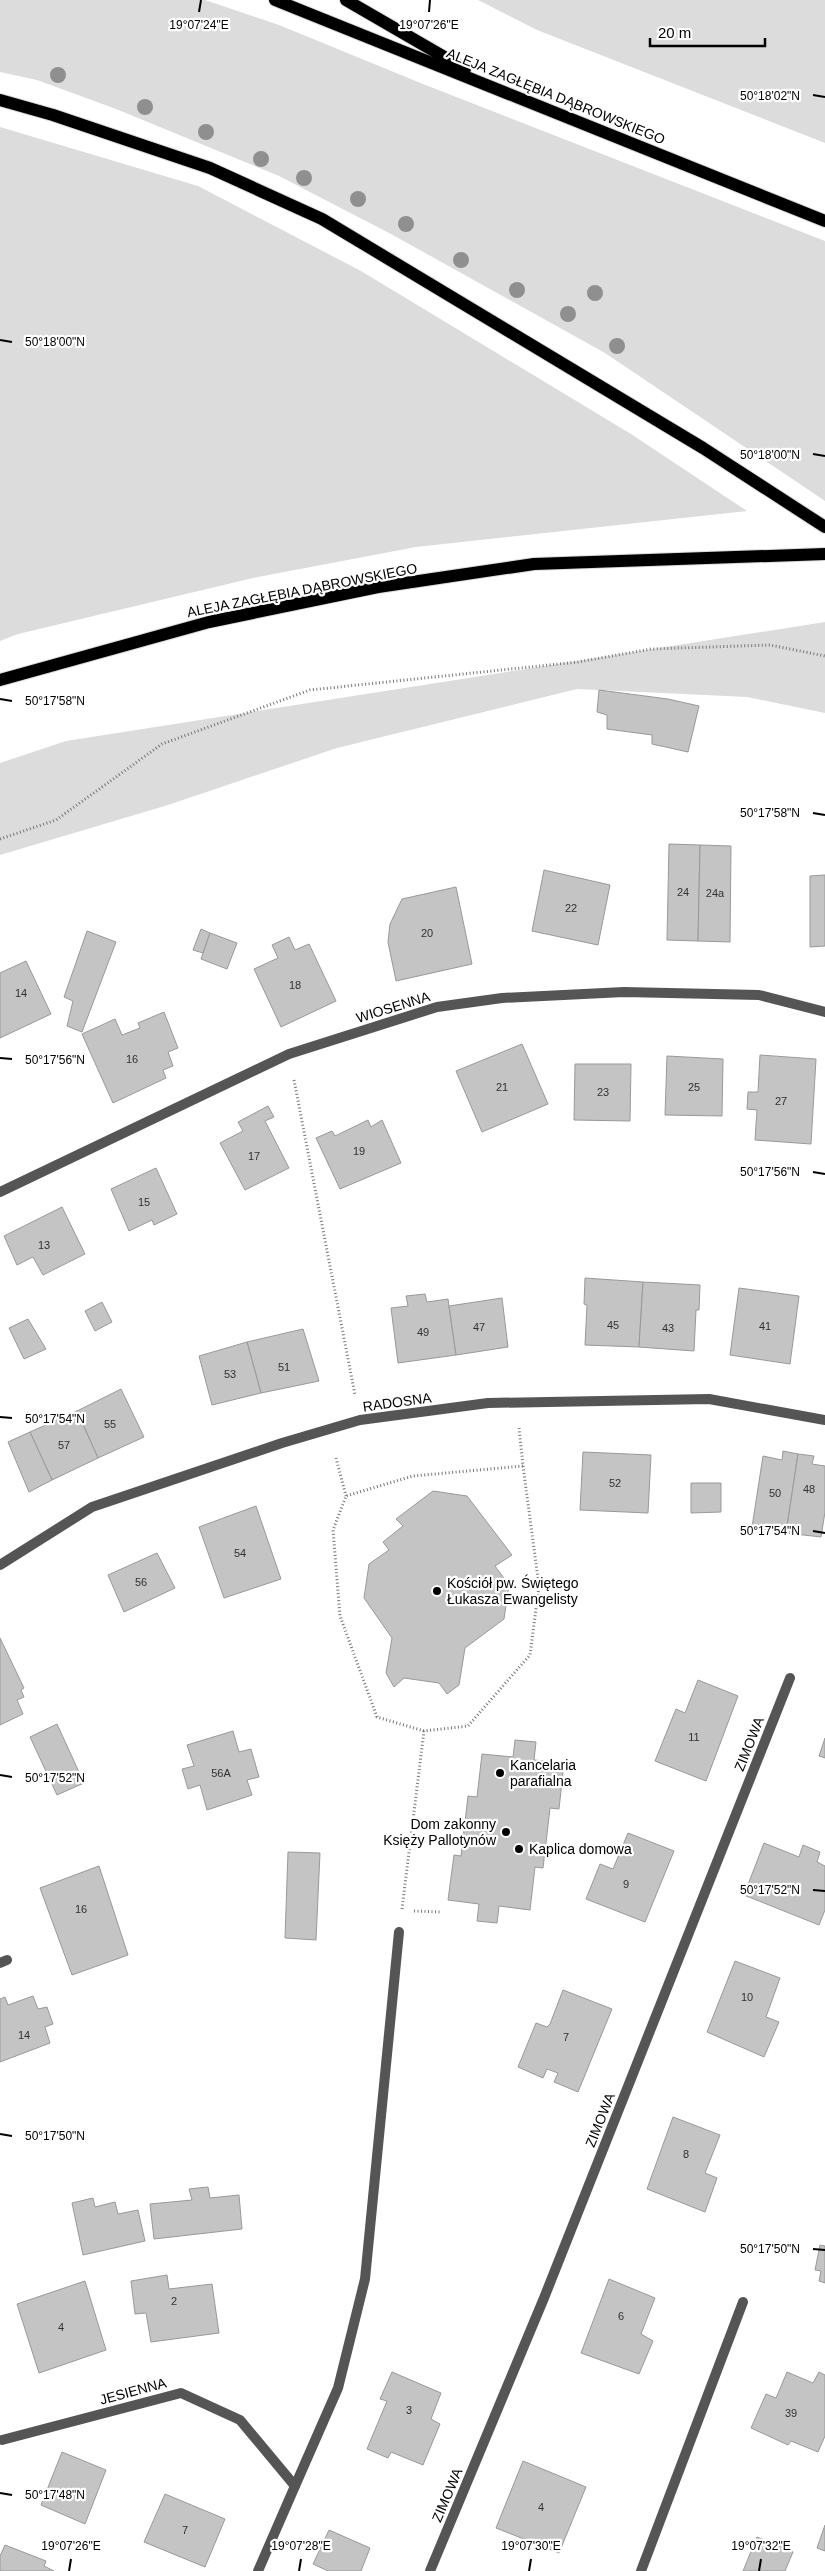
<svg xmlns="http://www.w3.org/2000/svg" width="825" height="2571" font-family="Helvetica,sans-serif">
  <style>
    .green { fill: #dcdcdc }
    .building { fill: #c4c4c4; stroke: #999 }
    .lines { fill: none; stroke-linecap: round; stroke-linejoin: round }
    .primary-casing { stroke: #dbdbdb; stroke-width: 14 }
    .path { stroke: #777; stroke-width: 3; stroke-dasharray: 1 2.5; stroke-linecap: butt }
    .lane { stroke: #555; stroke-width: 10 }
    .street { stroke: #555; stroke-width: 10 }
    .primary { stroke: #000; stroke-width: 12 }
    .tree { fill: #8f8f8f }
    .ticks { fill: none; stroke: #000; stroke-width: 2 }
    .poi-dot { fill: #000; stroke: #fff; stroke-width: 2 }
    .labels { text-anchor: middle; stroke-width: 4.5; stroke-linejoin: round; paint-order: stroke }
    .number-label { font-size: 11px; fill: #313131 }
    .street-label { font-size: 14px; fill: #000; stroke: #fff }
    .poi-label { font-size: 14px; fill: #000; stroke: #fff; text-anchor: start }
    .ticks-label { font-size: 12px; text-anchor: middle; fill: #000; stroke: #fff; stroke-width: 4.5; stroke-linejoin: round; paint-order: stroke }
  </style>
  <rect width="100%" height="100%" fill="#fff"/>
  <!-- green -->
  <g class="green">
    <polygon points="0,0 205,0 279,25 423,84 825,241 825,501 605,353 391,234 279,176 116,109 37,80 0,72"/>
    <polygon points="478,0 825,0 825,143 537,30"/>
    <polygon points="0,127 198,186 361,271 631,434 747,511 416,547 253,578 18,634 0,641"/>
    <polygon points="825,622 825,713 747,697 577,689 337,748 168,805 0,855 0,763 66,741"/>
  </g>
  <!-- building -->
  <g class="building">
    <polygon points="599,690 668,699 699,706 688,752 652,744 652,735 607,729 607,715 597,712"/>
    <polygon points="669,844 700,845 698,941 667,940"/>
    <polygon points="700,845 731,846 730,942 698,941"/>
    <polygon points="544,870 610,885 598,945 532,931"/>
    <polygon points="825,875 825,946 810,947 810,876"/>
    <polygon points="456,887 472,964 396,981 388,942 390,924 402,899"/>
    <polygon points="201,929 210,933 203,953 193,950"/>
    <polygon points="87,931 116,942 82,1032 67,1026 73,1001 64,997"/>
    <polygon points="210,933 237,943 227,969 201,959"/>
    <polygon points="289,937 295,950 309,944 336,1001 281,1027 254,969 278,958 272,945"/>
    <polygon points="26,961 51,1014 0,1038 0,973"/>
    <polygon points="164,1012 178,1048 168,1052 173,1066 163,1070 166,1078 113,1103 82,1034 115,1019 122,1035 140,1028 138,1023"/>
    <polygon points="522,1044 548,1104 482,1132 456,1071"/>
    <polygon points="760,1055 816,1059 811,1144 755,1140 757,1110 747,1109 748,1092 758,1092"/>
    <polygon points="667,1056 723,1059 722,1116 665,1115"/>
    <polygon points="575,1064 631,1064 630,1121 574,1120"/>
    <polygon points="268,1106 274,1117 265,1121 289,1168 245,1190 220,1143 243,1131 238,1122"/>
    <polygon points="368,1120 371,1127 382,1120 401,1163 340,1189 316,1138 332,1131 335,1136"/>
    <polygon points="156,1168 177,1214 154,1225 152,1220 129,1231 111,1189"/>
    <polygon points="62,1207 85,1254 43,1275 33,1257 17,1265 4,1236"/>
    <polygon points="585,1278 643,1282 639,1347 585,1345 587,1305 584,1304"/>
    <polygon points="643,1282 700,1285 699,1310 696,1310 694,1351 639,1347"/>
    <polygon points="739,1288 799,1296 790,1364 730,1355"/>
    <polygon points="425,1294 427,1302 448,1299 456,1355 398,1363 391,1308 408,1306 406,1296"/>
    <polygon points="502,1298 508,1347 456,1355 449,1306"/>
    <polygon points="102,1302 112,1322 95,1331 85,1311"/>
    <polygon points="28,1319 46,1349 24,1359 9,1328"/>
    <polygon points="303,1329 319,1381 261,1393 247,1342"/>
    <polygon points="247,1342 261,1393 212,1405 199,1356"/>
    <polygon points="121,1389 144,1437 98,1458 77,1411"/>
    <polygon points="77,1411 98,1458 52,1480 30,1432"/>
    <polygon points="30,1432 52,1480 29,1492 8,1442"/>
    <polygon points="783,1451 798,1454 786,1533 752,1527 763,1456 782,1460"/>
    <polygon points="583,1452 651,1455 648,1513 580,1510"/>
    <polygon points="798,1454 814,1456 812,1464 825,1466 825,1512 821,1537 786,1533"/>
    <polygon points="691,1483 721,1483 721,1512 691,1513"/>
    <polygon points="433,1491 467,1496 512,1555 495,1566 509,1585 504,1619 465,1648 459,1685 447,1694 439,1683 404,1678 394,1687 386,1673 392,1638 364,1598 369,1564 389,1550 383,1542 403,1526 396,1519"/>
    <polygon points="256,1506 281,1579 224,1598 199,1527"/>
    <polygon points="157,1553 175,1588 124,1612 108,1575"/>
    <polygon points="0,1638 24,1688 21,1690 24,1697 17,1700 23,1714 0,1725"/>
    <polygon points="698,1680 738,1696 706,1781 655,1761 676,1709 685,1713"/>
    <polygon points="57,1724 84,1783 57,1795 30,1737"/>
    <polygon points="233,1731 239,1752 251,1749 259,1777 247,1780 252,1795 207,1810 200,1785 188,1789 182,1769 194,1766 187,1745"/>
    <polygon points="825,1738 825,1758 819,1756"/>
    <polygon points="515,1740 536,1742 534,1760 564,1763 559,1809 550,1808 543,1868 535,1867 530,1910 499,1906 497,1923 477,1921 479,1904 448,1900 454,1855 461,1856 468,1796 477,1797 482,1754 513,1757"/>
    <polygon points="628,1833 674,1851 645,1922 586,1899 600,1864 613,1869"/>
    <polygon points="764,1843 799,1857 803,1845 820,1852 817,1862 825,1866 825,1910 819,1925 744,1895"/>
    <polygon points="288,1852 320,1853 316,1940 285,1938"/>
    <polygon points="99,1866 128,1955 72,1975 40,1888"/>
    <polygon points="735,1961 780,1978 766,2017 779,2022 764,2057 707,2032"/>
    <polygon points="563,1990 612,2009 578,2092 554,2082 558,2073 547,2069 543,2078 518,2067 536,2023 547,2027 550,2024"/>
    <polygon points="33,1996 38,2009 47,2007 53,2024 45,2027 50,2043 0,2062 0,1999 5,1997 8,2005"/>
    <polygon points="673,2117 720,2135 705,2173 717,2178 705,2212 647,2189"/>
    <polygon points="208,2187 210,2198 239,2195 242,2229 154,2239 150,2204 192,2200 189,2189"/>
    <polygon points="93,2198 95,2207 115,2202 118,2214 138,2210 145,2241 83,2255 72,2203"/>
    <polygon points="820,2245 825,2246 825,2283 819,2281 821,2271 815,2270"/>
    <polygon points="167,2275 169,2289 212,2284 219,2333 151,2342 146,2313 135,2314 131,2281"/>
    <polygon points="609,2279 655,2298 641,2334 653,2341 639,2374 581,2353"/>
    <polygon points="85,2281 106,2350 39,2373 17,2304"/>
    <polygon points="392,2372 441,2393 431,2419 440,2424 423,2465 391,2452 388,2458 367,2449 387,2401 380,2399"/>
    <polygon points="787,2372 813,2383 819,2372 825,2375 825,2436 818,2452 791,2441 788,2445 751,2428 766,2394 776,2398"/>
    <polygon points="62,2452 106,2470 85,2524 41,2505"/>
    <polygon points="523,2461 586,2487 559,2553 496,2528"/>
    <polygon points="165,2494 225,2519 205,2567 144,2542"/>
    <polygon points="825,2525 825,2551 817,2548"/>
    <polygon points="329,2530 370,2548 361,2571 328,2571 313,2564"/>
    <polygon points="757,2537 793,2552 785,2571 743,2571"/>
    <polygon points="5,2545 46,2561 44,2566 54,2571 0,2571 0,2556"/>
  </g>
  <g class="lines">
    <!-- primary casing -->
    <g class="primary-casing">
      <g id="primary">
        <polyline points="275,0 825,221"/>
        <polyline points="346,0 465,69"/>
        <polyline points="0,100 53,115 210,168 322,219 703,448 825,527"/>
        <polyline points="0,680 209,622 378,587 534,564 825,554"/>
      </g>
    </g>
    <!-- path -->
    <g class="path">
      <polyline points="0,839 56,820 162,744 310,690 578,662 651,649 770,645 825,656"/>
      <polyline points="294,1080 355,1395"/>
      <polyline points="336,1458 346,1496"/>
      <polyline points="424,1731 377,1717 340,1616 333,1530 346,1496 413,1476 523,1466 519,1428"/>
      <polyline points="402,1909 424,1731 468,1726 530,1655 539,1586 523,1466"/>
      <polyline points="414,1911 442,1912"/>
    </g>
    <!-- lane -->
    <g class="lane">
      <polyline points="295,2486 338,2388 365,2279 399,1932"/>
      <polyline points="641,2571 743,2302"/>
    </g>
    <!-- street -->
    <g class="street">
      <polyline points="0,1192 289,1054 437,1007 502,998 624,992 759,995 825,1012"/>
      <polyline points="0,1565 92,1507 282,1443 360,1420 488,1403 709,1399 825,1420"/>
      <polyline points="0,1963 7,1960"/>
      <polyline points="2,2440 181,2393 240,2420 295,2486 258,2571"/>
      <polyline points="430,2571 544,2298 790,1678"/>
    </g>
    <!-- primary -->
    <use href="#primary" class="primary"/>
  </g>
  <!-- trees -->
  <g class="tree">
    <circle cx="58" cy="75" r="8"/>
    <circle cx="145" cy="107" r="8"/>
    <circle cx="206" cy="132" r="8"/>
    <circle cx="261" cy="159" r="8"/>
    <circle cx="304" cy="178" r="8"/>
    <circle cx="358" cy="199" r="8"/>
    <circle cx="406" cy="224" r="8"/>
    <circle cx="461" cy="260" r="8"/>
    <circle cx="517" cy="290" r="8"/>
    <circle cx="595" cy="293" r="8"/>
    <circle cx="568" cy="314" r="8"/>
    <circle cx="617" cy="346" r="8"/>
  </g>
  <!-- ticks -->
  <path class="ticks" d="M 199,12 L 201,0M 429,12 L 430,0M 813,95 L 825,97M 0,340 L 12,342M 813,454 L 825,456M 0,699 L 12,701M 813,813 L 825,815M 0,1058 L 12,1059M 813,1172 L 825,1174M 0,1417 L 12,1418M 813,1531 L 825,1533M 0,1775 L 12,1777M 813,1890 L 825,1891M 0,2134 L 12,2136M 813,2249 L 825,2250M 0,2493 L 12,2495M 69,2571 L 71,2559M 299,2571 L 301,2559M 529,2571 L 531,2559M 759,2571 L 761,2559"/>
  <!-- markers -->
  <g class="poi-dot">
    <circle cx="437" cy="1591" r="5"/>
    <circle cx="500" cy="1773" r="5"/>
    <circle cx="506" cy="1832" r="5"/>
    <circle cx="519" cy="1849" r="5"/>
  </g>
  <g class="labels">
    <!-- number labels -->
    <g class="number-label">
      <text x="683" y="896">24</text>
      <text x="715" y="897">24a</text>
      <text x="571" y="912">22</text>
      <text x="427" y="937">20</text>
      <text x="295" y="989">18</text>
      <text x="21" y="997">14</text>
      <text x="132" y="1063">16</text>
      <text x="502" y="1091">21</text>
      <text x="694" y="1091">25</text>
      <text x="603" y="1096">23</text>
      <text x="781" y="1105">27</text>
      <text x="359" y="1155">19</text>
      <text x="254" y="1160">17</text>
      <text x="144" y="1206">15</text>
      <text x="44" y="1249">13</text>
      <text x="613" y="1329">45</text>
      <text x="765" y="1330">41</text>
      <text x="479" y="1331">47</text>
      <text x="668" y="1332">43</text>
      <text x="423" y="1336">49</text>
      <text x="284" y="1371">51</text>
      <text x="230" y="1378">53</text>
      <text x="110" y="1428">55</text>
      <text x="64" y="1449">57</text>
      <text x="615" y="1487">52</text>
      <text x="809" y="1493">48</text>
      <text x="775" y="1497">50</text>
      <text x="240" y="1557">54</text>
      <text x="141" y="1586">56</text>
      <text x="694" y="1741">11</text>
      <text x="221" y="1777">56A</text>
      <text x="626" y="1888">9</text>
      <text x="81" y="1913">16</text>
      <text x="747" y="2001">10</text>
      <text x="24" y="2039">14</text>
      <text x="566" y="2041">7</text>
      <text x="686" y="2158">8</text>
      <text x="174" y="2305">2</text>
      <text x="621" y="2320">6</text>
      <text x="61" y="2331">4</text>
      <text x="409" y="2414">3</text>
      <text x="791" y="2417">39</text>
      <text x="541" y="2511">4</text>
      <text x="185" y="2534">7</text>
    </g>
    <!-- street labels -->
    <g class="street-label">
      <text transform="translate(556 96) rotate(22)" y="5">ALEJA ZAGŁĘBIA DĄBROWSKIEGO</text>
      <text transform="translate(302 590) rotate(-11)" y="5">ALEJA ZAGŁĘBIA DĄBROWSKIEGO</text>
      <text transform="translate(393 1007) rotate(-17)" y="5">WIOSENNA</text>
      <text transform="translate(397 1402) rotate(-8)" y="5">RADOSNA</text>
      <text transform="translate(749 1744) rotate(-68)" y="5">ZIMOWA</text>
      <text transform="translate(600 2120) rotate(-68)" y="5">ZIMOWA</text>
      <text transform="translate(133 2391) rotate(-15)" y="5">JESIENNA</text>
      <text transform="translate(447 2495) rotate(-67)" y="5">ZIMOWA</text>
    </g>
    <!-- poi labels -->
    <g class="poi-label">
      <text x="447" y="1588">Kościół pw. Świętego<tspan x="447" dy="16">Łukasza Ewangelisty</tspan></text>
      <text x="510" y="1770">Kancelaria<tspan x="510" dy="16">parafialna</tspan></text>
      <text x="496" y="1829" text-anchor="end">Dom zakonny<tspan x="496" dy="16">Księży Pallotynów</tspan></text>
      <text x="529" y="1854">Kaplica domowa</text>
    </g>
  </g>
  <g class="ticks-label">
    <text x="199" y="29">19°07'24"E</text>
    <text x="429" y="29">19°07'26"E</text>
    <text x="770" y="100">50°18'02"N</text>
    <text x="55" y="346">50°18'00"N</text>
    <text x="770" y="459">50°18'00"N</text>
    <text x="55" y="705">50°17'58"N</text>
    <text x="770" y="817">50°17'58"N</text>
    <text x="55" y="1064">50°17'56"N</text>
    <text x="770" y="1176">50°17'56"N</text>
    <text x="55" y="1423">50°17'54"N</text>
    <text x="770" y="1535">50°17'54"N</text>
    <text x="55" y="1782">50°17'52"N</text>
    <text x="770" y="1894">50°17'52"N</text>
    <text x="55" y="2140">50°17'50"N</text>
    <text x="770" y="2253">50°17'50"N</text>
    <text x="55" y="2499">50°17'48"N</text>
    <text x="71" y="2550">19°07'26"E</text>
    <text x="301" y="2550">19°07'28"E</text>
    <text x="531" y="2550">19°07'30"E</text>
    <text x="761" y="2550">19°07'32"E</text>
  </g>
  <!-- scale -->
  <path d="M650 38v8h115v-8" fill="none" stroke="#000000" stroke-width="2.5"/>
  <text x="658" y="38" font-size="15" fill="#000000" stroke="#ffffff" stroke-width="4" paint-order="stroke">20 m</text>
</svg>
